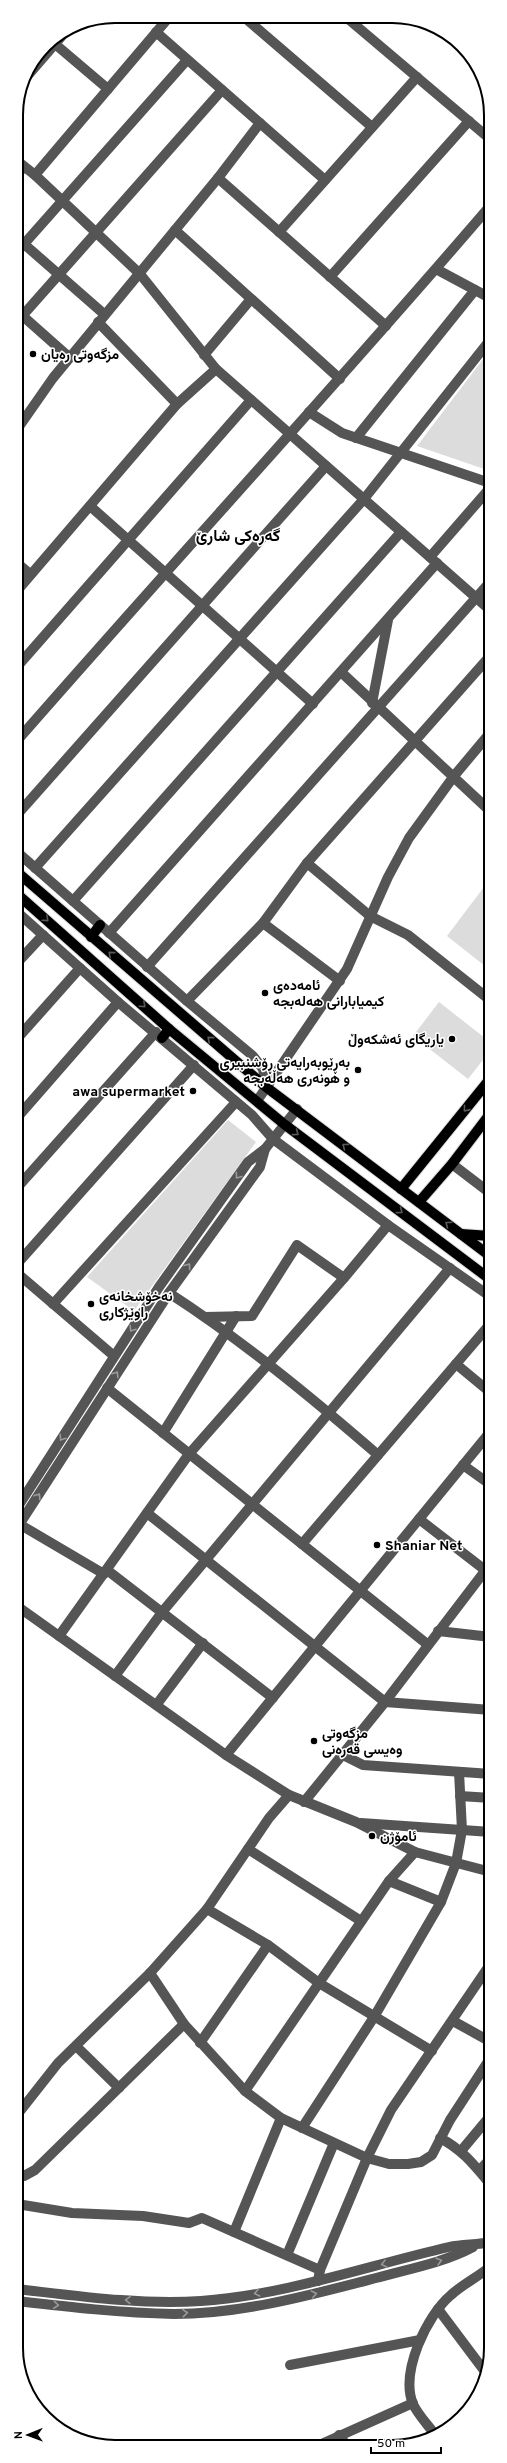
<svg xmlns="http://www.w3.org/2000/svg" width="507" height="2463" font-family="Overpass,Vazirmatn,sans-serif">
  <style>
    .green { fill: #dcdcdc }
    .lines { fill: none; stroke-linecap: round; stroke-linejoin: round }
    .major-casing { stroke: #dbdbdb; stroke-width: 12 }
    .minor { stroke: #555; stroke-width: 10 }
    .major { stroke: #000; stroke-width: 10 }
    .oneway { stroke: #595959 }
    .oneway2 { stroke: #999 }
    .poi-dot { fill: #000; stroke: #fff; stroke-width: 1.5 }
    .labels { text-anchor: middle; stroke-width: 3; stroke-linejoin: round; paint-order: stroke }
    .poi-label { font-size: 14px; font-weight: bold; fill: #000; stroke: #fff; text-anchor: start }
    .quarter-label { font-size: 16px; font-weight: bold; fill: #000; stroke: #fff }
    .rim { fill: none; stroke: #000; stroke-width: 2 }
  </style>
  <rect width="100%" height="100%" fill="#fff"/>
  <!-- green -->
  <g class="green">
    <polygon points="490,350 490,471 417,446"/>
    <polygon points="490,879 490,970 447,936"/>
    <polygon points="439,1002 490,1042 490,1051 468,1079 413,1036"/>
    <polygon points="228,1120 256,1142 134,1311 87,1277"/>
  </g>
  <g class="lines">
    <!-- major casing -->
    <g class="major-casing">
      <g id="major">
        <polyline points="16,871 266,1087 490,1256"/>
        <polyline points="16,893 169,1029 284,1124 491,1280"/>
        <polyline points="91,937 100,925"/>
        <polyline points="162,1038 169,1029"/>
        <polyline points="401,1189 490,1079"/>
        <polyline points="419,1202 452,1164 490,1114"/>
        <polyline points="461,1234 490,1236"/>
      </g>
    </g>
    <!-- minor -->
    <g class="minor">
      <polyline points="244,17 372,127"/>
      <polyline points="347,18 490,139"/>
      <polyline points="156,32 325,180"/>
      <polyline points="55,44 108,89"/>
      <polyline points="23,81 67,30"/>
      <polyline points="16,160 35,175 140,274 216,369 490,610"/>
      <polyline points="16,175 24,167"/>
      <polyline points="35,175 170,16"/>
      <polyline points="218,178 386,326"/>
      <polyline points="175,230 340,379"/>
      <polyline points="279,232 417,77"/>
      <polyline points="16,237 104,314"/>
      <polyline points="16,253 187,60"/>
      <polyline points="436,269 490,298"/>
      <polyline points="330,277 469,121"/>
      <polyline points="16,310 69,357"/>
      <polyline points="98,322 177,404"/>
      <polyline points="16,323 222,90"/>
      <polyline points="204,355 251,299"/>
      <polyline points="309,412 342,433 490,483"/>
      <polyline points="16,431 53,378 218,178 260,123"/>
      <polyline points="356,438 475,290"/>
      <polyline points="90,506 313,704"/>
      <polyline points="430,557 490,488"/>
      <polyline points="16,562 30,574"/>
      <polyline points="16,592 177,404 216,369"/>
      <polyline points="16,668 251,400"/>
      <polyline points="341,672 490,811"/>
      <polyline points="372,703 388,620"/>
      <path d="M 16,742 C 173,562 335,387 490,206"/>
      <polyline points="16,816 326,466"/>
      <polyline points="16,851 187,1001 253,1056 263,1069 266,1087"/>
      <polyline points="307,863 370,916 408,935 490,1000"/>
      <polyline points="35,868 364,499 490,340"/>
      <polyline points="73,901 401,532"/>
      <polyline points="16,911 118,1002 252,1115 273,1139 388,1225 491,1297"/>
      <polyline points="263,923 340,981"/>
      <polyline points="109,933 437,563"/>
      <polyline points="16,964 43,935"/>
      <polyline points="147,967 490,582"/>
      <polyline points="187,1001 263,923 307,863 490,656"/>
      <polyline points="16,1040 80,968"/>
      <polyline points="257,1101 347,969 388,877 409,838 454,776 490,733"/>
      <polyline points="16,1119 118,1002"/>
      <polyline points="452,1164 490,1193"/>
      <polyline points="16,1189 156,1032"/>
      <polyline points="17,1264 194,1065"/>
      <polyline points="17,1273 114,1356"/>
      <path d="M 169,1293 C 243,1341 311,1397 378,1455"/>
      <polyline points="53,1304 236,1102"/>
      <polyline points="205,1317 252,1316 297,1245 344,1278"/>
      <polyline points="456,1364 491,1393"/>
      <polyline points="107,1388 427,1644"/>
      <polyline points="163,1433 236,1316"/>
      <polyline points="463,1465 491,1485"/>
      <polyline points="17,1508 159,1287 248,1162 265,1149 297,1109"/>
      <polyline points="147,1513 385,1702 491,1710"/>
      <polyline points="419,1519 485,1570"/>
      <polyline points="19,1524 104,1574"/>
      <polyline points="17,1528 169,1293 260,1167 265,1149"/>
      <polyline points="302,1544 491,1323"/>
      <polyline points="107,1570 273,1698"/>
      <polyline points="17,1606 226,1755 289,1795 356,1822 415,1852 491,1872"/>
      <polyline points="438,1631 491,1637"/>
      <polyline points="59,1636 189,1454 344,1278 388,1225"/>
      <polyline points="115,1676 163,1611 450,1268"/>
      <polyline points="157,1704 203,1643"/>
      <polyline points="341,1754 363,1765 491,1774"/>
      <polyline points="226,1755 491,1431"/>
      <polyline points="460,1796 491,1798"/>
      <polyline points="304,1802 385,1702 491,1563"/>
      <polyline points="361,1823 491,1832"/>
      <polyline points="248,1849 361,1921"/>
      <polyline points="389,1881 441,1902"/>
      <polyline points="207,1909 268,1945 319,1983 432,2051"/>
      <polyline points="150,1973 184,2024 245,2091 281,2118 367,2158 389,2164 408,2164 421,2162 432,2155 450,2120 491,2057"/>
      <polyline points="453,2021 491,2042"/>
      <polyline points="200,2043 268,1945"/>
      <polyline points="77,2047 119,2088"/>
      <polyline points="245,2091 389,1881 415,1852"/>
      <polyline points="17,2115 58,2063 150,1973 207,1909 269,1818 289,1795"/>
      <polyline points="302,2128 374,2017 441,1902 456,1863 462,1830 459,1772"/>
      <path d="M 440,2138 C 463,2150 475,2166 491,2185"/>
      <polyline points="461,2151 491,2115"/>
      <polyline points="480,2170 491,2158"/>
      <polyline points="17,2172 24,2176 35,2170 184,2024"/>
      <polyline points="17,2204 72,2213 143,2216 189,2223 202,2218 320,2270"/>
      <polyline points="234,2232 281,2118"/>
      <polyline points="287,2255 334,2143"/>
      <polyline points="318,2281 320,2270 367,2158 391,2110 491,1963"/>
      <path d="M 17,2289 C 78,2296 139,2305 201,2301 C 286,2295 366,2266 449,2247 C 463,2244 477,2245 491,2242"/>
      <path d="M 17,2301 C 69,2307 121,2313 174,2314 C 241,2314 311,2295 376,2278 C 408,2269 443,2263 473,2247"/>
      <polyline points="438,2309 486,2373"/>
      <polyline points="290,2365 420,2340"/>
      <polyline points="339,2435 347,2446"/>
      <path d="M 436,2436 C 429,2426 418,2415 413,2404 C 400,2372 427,2315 451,2295 C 463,2284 478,2277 491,2266"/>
      <polyline points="317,2446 413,2403"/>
    </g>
    <!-- major -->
    <use href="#major" class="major"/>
  </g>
  <!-- one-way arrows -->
  <defs><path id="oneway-chevron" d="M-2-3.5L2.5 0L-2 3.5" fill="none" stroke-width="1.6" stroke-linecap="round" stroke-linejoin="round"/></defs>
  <g class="oneway">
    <use href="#oneway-chevron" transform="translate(46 919) rotate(42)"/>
    <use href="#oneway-chevron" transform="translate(111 954) rotate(-139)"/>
    <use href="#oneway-chevron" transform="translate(143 1005) rotate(42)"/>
    <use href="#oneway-chevron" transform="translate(210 1039) rotate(-139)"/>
    <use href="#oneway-chevron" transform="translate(466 1109) rotate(129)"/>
    <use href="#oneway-chevron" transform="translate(296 1133) rotate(37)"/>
    <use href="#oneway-chevron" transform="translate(345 1146) rotate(-143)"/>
    <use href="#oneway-chevron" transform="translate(400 1211) rotate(37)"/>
    <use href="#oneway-chevron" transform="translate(448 1224) rotate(-143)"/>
  </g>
  <g class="oneway2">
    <use href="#oneway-chevron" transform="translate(238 1176) rotate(126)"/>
    <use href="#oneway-chevron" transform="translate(188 1266) rotate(-54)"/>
    <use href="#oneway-chevron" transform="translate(132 1329) rotate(123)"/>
    <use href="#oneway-chevron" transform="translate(116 1374) rotate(-57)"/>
    <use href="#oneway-chevron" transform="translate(62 1438) rotate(123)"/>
    <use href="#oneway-chevron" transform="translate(38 1496) rotate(-57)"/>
    <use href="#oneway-chevron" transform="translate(439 2261) rotate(-16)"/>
    <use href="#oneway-chevron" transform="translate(384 2264) rotate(166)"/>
    <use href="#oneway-chevron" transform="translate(257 2293) rotate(169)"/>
    <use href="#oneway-chevron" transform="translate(314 2294) rotate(-11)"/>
    <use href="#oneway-chevron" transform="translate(128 2300) rotate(-178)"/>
    <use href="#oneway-chevron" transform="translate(56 2305) rotate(6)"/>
    <use href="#oneway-chevron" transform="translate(185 2313) rotate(-5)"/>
  </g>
  <!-- markers -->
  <g class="poi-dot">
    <circle cx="33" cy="354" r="4"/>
    <circle cx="265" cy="993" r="4"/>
    <circle cx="452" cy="1039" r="4"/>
    <circle cx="358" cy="1070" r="4"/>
    <circle cx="193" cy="1091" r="4"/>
    <circle cx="91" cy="1304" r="4"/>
    <circle cx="377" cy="1545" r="4"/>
    <circle cx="314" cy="1741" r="4"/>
    <circle cx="372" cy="1836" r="4"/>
  </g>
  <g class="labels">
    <!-- poi labels -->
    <g class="poi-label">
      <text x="41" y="359">مزگەوتی رەیان</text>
      <text x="273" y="990">ئامەدەی<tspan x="273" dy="16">کیمیابارانی هەلەبجە</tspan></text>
      <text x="444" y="1044" text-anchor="end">یاریگای ئەشکەوڵ</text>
      <text x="350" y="1067" text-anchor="end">بەڕێوبەرایەتی ڕۆشنبیری<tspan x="350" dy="16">و هونەری هەڵەبجە</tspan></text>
      <text x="185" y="1096" text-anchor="end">awa supermarket</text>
      <text x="99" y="1301">نەخۆشخانەی<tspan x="99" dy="16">راوێژکاری</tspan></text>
      <text x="385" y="1550">Shaniar Net</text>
      <text x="322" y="1738">مزگەوتی<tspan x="322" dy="16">وەیسی قەرەنی</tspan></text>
      <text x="380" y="1841">ئامۆژن</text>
    </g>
    <!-- quarter labels -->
    <g class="quarter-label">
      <text x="238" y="541">گەرەکی شارێ</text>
    </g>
  </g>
  <!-- crop -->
  <path d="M0 0H507V2463H0ZM115 23H392A92 92 0 0 1 484 115V2348A92 92 0 0 1 392 2440H115A92 92 0 0 1 23 2348V115A92 92 0 0 1 115 23Z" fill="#fff" fill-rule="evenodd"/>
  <path class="rim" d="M115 23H392A92 92 0 0 1 484 115V2348A92 92 0 0 1 392 2440H115A92 92 0 0 1 23 2348V115A92 92 0 0 1 115 23Z"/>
  <!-- north arrow -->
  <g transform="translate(28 2435) rotate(269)" stroke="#ffffff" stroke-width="3" paint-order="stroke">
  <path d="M0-3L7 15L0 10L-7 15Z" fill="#000000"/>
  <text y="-6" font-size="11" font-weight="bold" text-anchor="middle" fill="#000000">N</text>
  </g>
  <!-- scale -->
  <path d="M371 2447v6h70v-6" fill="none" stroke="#000000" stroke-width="2"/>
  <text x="377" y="2447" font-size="12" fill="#000000" stroke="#ffffff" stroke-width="3" paint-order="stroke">50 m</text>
</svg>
